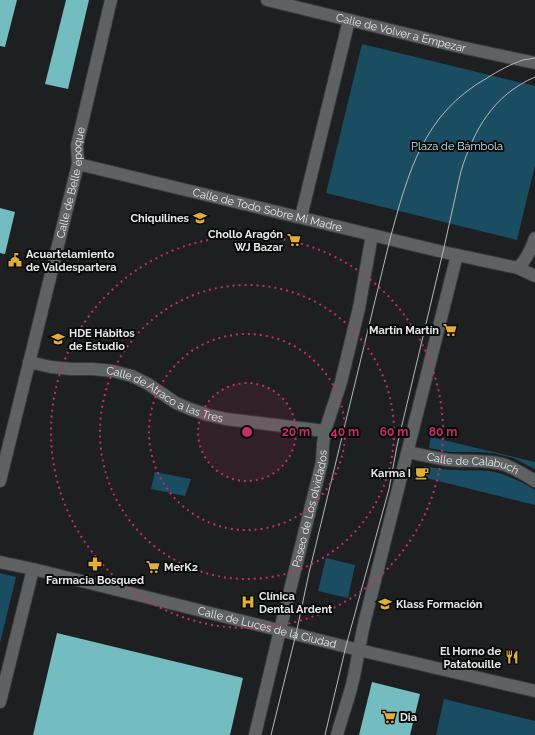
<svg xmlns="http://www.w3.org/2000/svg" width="535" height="735" font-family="Raleway,sans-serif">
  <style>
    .green { fill: #1a4d62 }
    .building { fill: #73bcbf }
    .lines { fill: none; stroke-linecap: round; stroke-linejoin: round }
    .minor-casing { stroke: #383a3b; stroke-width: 14 }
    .minor { stroke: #5f6263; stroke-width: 12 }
    .tram { stroke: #b7b8b9; stroke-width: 1 }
    .ring { fill: none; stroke: #c62d69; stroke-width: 2; stroke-dasharray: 2 4 }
    .labels { text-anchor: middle; stroke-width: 4; stroke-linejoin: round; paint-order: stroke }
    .street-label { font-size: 11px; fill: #e7e8e9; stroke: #080909 }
    .park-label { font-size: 11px; fill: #c9eafa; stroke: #080909 }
    .poi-label { font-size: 11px; font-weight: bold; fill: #e7e8e9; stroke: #080909; text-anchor: start }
    .centre { fill: #c62d69; stroke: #080909; stroke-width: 2 }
    .ring-label { font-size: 12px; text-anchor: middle; font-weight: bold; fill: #c62d69; stroke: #080909; stroke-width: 4; stroke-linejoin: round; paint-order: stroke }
  </style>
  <rect width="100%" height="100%" fill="#1d1f20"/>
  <!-- green -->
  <g class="green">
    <polygon points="362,44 535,86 535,165 517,240 326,193"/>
    <polygon points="431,437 535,462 535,469 513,458 493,453 478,452 450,452 429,448"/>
    <path d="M 425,466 C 435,468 445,470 455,470 C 467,471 478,470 489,471 C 506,474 521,481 535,490 L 535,505 L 422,477 Z"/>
    <polygon points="155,472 191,479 185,496 151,489"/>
    <polygon points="326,558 355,565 348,598 318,591"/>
    <polygon points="0,573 16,577 0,643"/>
    <polygon points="444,699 535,721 535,735 436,735"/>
  </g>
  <!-- building -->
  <g class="building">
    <polygon points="0,0 17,0 5,47 0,46"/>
    <polygon points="66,0 89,0 68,89 45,84"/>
    <polygon points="0,208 15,212 5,254 0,253"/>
    <polygon points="57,633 243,678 230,735 33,735"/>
    <polygon points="372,682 420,694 410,735 359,735"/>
  </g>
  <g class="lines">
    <!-- minor casing -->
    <g class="minor-casing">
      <g id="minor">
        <path id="s1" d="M 267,0 L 456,46 L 535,63"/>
        <path id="s2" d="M 78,164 L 443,252 L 518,268 L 535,276"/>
        <polyline points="301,217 349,20"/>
        <path d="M 518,268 C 527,259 531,250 535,238"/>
        <path id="s3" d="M 29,362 L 51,367 L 71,369 L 93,369 L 113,371 L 132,376 L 148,384 L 176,403 L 190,409 L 208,415 L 226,419 L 325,431"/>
        <path id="s4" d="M 408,452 C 422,455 435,458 448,460 C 467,462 486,459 505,465 C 516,469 525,475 535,481"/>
        <path id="s5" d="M 0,481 L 78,164 L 77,145 L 111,0"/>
        <path id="s6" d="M 0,562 L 33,569 L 359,650 L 535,691"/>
        <polyline points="0,702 33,569"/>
        <path id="s7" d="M 255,735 L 280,630 L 322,462 L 323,444 L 325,431 L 341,382 L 359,308 L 372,235"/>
        <path d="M 337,735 C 341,720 346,706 350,692 C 357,668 359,644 365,620 C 396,499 426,377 457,255"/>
      </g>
    </g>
    <!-- minor -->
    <use href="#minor" class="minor"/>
    <!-- tram -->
    <g class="tram">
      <path d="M 271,735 L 296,634 L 309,573 L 390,239 C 408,173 423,114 487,78 C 498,71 511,64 523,60 C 527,59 531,59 535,58"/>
      <path d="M 325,735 L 346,646 L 389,489 L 397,446 L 443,252 L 461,171 C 474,130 493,95 535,77"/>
    </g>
  </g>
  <!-- distance rings -->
  <circle cx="247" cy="432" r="49" fill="#c62d69" fill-opacity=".12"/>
  <g class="ring">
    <circle cx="247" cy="432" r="49"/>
    <circle cx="247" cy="432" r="98"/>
    <circle cx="247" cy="432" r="147"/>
    <circle cx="247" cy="432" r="196"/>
  </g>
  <!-- icons -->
  <defs>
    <g id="school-bare" transform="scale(1.08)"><path d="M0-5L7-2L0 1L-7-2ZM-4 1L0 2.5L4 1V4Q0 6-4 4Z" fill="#e3ae35" stroke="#080909" stroke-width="2.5" paint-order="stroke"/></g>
    <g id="supermarket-bare" transform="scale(1.08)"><path d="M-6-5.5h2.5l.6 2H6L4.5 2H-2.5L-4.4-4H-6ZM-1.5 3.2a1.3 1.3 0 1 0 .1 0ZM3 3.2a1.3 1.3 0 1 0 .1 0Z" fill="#e3ae35" stroke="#080909" stroke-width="2.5" paint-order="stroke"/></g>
    <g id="civic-bare" transform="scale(1.08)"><path d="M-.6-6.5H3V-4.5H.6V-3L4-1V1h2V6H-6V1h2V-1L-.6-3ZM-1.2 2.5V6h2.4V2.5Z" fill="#e3ae35" stroke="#080909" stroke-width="2.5" paint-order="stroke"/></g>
    <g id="cafe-bare" transform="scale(1.08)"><path d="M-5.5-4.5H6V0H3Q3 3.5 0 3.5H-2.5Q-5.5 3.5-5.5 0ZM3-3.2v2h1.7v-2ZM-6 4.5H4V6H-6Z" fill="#e3ae35" stroke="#080909" stroke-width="2.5" paint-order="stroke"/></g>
    <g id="pharmacy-bare" transform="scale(1.08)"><path d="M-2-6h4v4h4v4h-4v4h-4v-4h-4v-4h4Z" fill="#e3ae35" stroke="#080909" stroke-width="2.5" paint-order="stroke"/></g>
    <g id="hospital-bare" transform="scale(1.08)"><path d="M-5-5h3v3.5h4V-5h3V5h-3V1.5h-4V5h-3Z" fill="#e3ae35" stroke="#080909" stroke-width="2.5" paint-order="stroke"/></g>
    <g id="restaurant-bare" transform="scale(1.08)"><path d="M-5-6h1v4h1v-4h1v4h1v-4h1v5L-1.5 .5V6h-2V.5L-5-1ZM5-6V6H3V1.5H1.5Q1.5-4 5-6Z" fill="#e3ae35" stroke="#080909" stroke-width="2.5" paint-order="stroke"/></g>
  </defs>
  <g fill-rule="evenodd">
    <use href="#school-bare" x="200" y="218"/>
    <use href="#supermarket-bare" x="294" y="240"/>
    <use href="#civic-bare" x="15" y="260"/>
    <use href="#supermarket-bare" x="450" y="330"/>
    <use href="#school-bare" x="58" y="339"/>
    <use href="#cafe-bare" x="422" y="473"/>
    <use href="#pharmacy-bare" x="95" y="564"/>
    <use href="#supermarket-bare" x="153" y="567"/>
    <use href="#hospital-bare" x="248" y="602"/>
    <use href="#school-bare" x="385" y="604"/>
    <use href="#restaurant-bare" x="512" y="657"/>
    <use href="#supermarket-bare" x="389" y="717"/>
  </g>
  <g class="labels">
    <!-- street labels -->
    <g class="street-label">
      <text dy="4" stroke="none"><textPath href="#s1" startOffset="138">Calle de Volver a Empezar</textPath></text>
      <text dy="4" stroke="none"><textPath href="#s5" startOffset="307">Calle de Belle époque</textPath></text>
      <text dy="4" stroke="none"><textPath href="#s2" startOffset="195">Calle de Todo Sobre Mi Madre</textPath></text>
      <text dy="4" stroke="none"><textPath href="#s3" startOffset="142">Calle de Atraco a las Tres</textPath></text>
      <text dy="4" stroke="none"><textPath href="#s4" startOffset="66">Calle de Calabuch</textPath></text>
      <text dy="4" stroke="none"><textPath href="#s7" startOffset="233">Paseo de Los olvidados</textPath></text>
      <text dy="4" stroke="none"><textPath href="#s6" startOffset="275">Calle de Luces de la Ciudad</textPath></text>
    </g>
    <!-- park labels -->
    <g class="park-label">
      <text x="457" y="150">Plaza de Bámbola</text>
    </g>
    <!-- poi labels -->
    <g class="poi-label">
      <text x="189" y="222" text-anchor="end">Chiquilines</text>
      <text x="283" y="238" text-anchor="end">Chollo Aragón<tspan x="283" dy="13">WJ Bazar</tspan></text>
      <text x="26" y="258">Acuartelamiento<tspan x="26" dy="13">de Valdespartera</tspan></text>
      <text x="439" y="334" text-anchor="end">Martín Martín</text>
      <text x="69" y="337">HDE Hábitos<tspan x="69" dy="13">de Estudio</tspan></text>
      <text x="411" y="477" text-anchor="end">Karma I</text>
      <text x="164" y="571">MerK2</text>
      <text x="95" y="584" text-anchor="middle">Farmacia Bosqued</text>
      <text x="259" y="600">Clínica<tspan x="259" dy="13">Dental Ardent</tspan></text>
      <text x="396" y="608">Klass Formación</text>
      <text x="501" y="655" text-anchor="end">El Horno de<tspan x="501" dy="13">Patatouille</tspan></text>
      <text x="400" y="721">Dia</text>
    </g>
  </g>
  <circle cx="247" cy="432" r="6" class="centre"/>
  <g class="ring-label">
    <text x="296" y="436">20 m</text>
    <text x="345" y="436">40 m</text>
    <text x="394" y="436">60 m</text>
    <text x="443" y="436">80 m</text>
  </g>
</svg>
